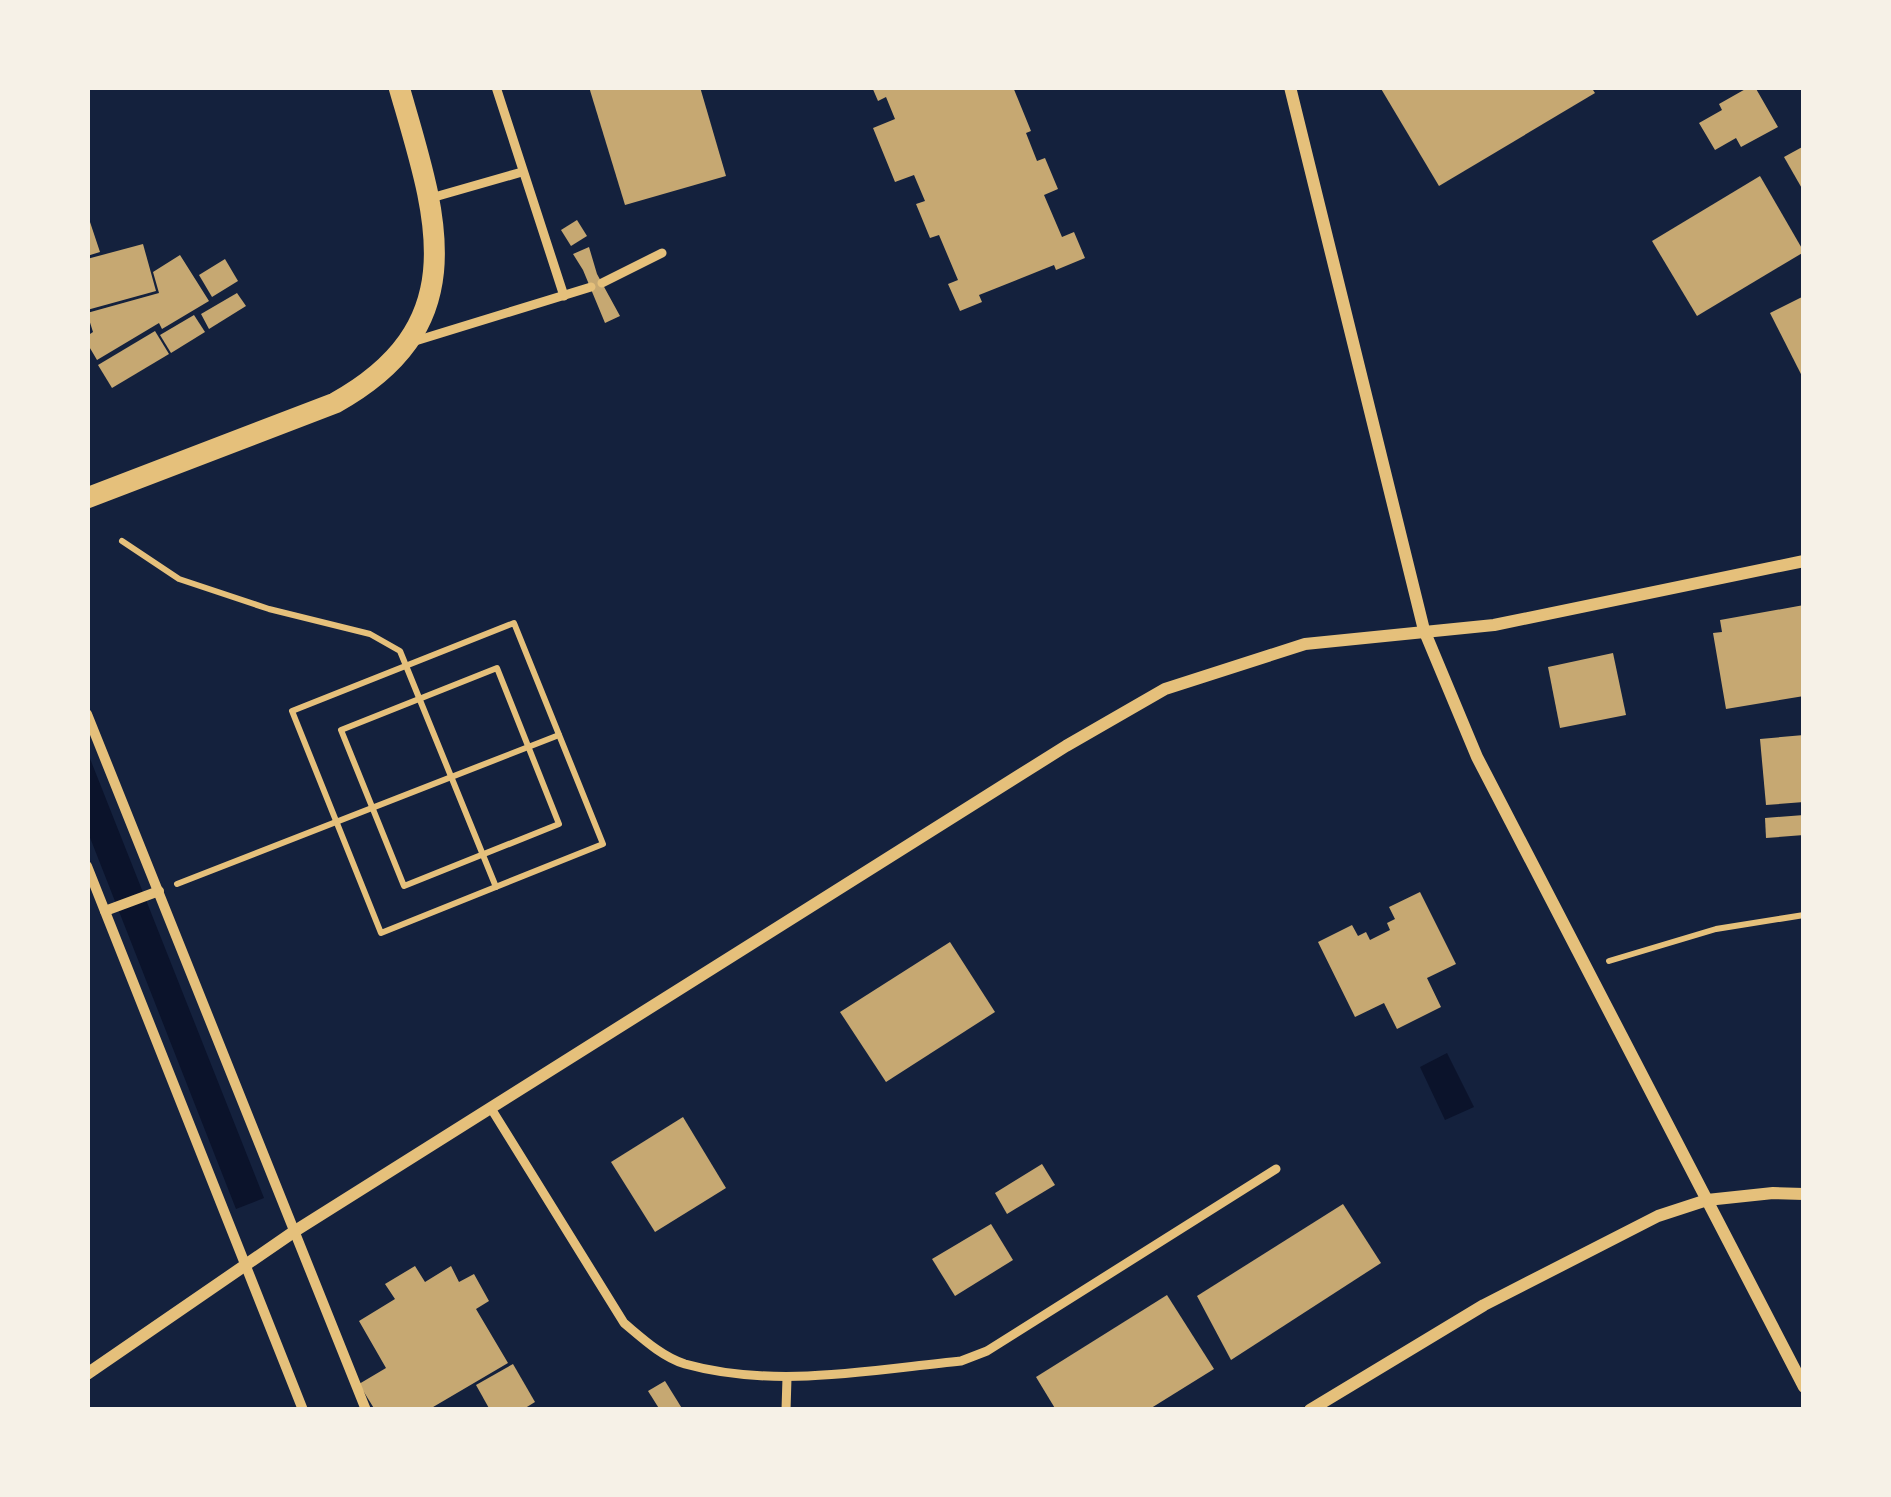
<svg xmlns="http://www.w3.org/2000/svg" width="1891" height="1497" font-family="Raleway,sans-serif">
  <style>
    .water { fill: #0b132b }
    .building { fill: #c6a872 }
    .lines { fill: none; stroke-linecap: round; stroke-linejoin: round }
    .path { stroke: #e5c07b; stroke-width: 6 }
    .service { stroke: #e5c07b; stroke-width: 9 }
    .pedestrian { stroke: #e5c07b; stroke-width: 10 }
    .minor { stroke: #e5c07b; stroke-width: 12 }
    .tertiary { stroke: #e5c07b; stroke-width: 21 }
  </style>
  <rect width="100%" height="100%" fill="#14213d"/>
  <!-- water -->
  <g class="water">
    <polygon points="87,751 264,1198 236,1209 87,830"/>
    <polygon points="1447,1053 1474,1107 1445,1120 1420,1067"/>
  </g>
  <!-- building -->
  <g class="building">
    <polygon points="589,87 700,87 726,176 625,205"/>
    <polygon points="872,87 1013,87 1031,131 1026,133 1037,161 1045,158 1058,189 1044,195 1062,237 1074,232 1085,258 1056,270 1054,265 979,295 982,302 960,311 948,284 958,280 939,235 930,238 916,204 925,201 914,175 895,182 873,128 895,119 886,97 878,101"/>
    <polygon points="1380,87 1591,87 1595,93 1439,186"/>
    <polygon points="1749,87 1755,87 1778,127 1741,147 1736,138 1715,150 1699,123 1722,110 1719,104"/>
    <polygon points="1804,146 1804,192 1784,157"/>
    <polygon points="1760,176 1804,252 1697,316 1652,241"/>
    <polygon points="87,213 100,252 87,256"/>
    <polygon points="577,220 587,236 571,246 561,230"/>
    <polygon points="143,244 156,291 87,310 87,259"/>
    <polygon points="589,247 597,274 620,316 605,323 583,270 573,254"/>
    <polygon points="180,255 209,301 162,329 159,323 97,360 87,343 87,336 93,332 87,313 159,293 153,272"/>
    <polygon points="225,259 238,281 212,297 199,275"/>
    <polygon points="237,293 246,306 209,329 201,314"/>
    <polygon points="1804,296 1804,380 1770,313"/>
    <polygon points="194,315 205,332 171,353 160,335"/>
    <polygon points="155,331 169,354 112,388 98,365"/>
    <polygon points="1804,605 1804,696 1726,709 1713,633 1722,632 1720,620"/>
    <polygon points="1613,653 1626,715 1560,728 1548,667"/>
    <polygon points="1804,735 1804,802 1766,805 1760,739"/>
    <polygon points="1804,815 1804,835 1766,838 1765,818"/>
    <polygon points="1420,892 1456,964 1427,978 1441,1007 1397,1029 1384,1003 1355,1017 1318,942 1352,925 1358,936 1366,932 1370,940 1390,930 1387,923 1395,919 1389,907"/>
    <polygon points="950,942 995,1012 886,1082 840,1012"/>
    <polygon points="683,1117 726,1188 655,1232 611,1162"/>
    <polygon points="1042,1164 1055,1185 1007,1214 995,1193"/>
    <polygon points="1343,1204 1381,1263 1231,1360 1197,1296"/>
    <polygon points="991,1224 1013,1260 955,1296 932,1259"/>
    <polygon points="415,1266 425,1282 451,1266 459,1282 474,1274 489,1301 476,1309 508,1363 428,1410 375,1410 359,1384 386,1368 359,1321 395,1299 385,1284"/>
    <polygon points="1167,1295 1214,1369 1148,1410 1056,1410 1036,1377"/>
    <polygon points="513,1364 535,1402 522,1410 490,1410 476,1385"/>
    <polygon points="665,1381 683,1410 660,1410 648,1391"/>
  </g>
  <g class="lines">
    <!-- path -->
    <g class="path">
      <polyline points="122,541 179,579 269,609 370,634 400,651 496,887"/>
      <polygon points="514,623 603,844 381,933 292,711"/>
      <polygon points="497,668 559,824 404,886 341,730"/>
      <polyline points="177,884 559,735"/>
      <polyline points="1609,961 1716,929 1804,915"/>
    </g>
    <!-- service -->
    <g class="service">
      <polyline points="496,87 564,296"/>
      <polyline points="431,198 522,172"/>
      <polyline points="602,283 662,253"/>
      <polyline points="412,342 591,287"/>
      <path d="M 492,1110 L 624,1323 C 642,1338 662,1357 685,1364 C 775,1389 870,1370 961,1361 L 987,1351 L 1276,1169"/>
      <polyline points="786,1410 787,1378"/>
    </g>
    <!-- pedestrian -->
    <g class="pedestrian">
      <polyline points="87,714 366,1410"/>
      <polyline points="87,866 303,1410"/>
      <polyline points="105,911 159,891"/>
    </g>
    <!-- minor -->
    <g class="minor">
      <polyline points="1290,87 1424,630 1477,757 1804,1387"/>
      <polyline points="87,1374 295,1231 1066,746 1165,689 1305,644 1494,625 1804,561"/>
      <polyline points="1310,1410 1484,1305 1658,1216 1707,1200 1773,1193 1804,1194"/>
    </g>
    <!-- tertiary -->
    <path class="tertiary" d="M 87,498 L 335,403 C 477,324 436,215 399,87"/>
  </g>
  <!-- border -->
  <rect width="1891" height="1497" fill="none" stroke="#f6f1e7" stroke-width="180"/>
</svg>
